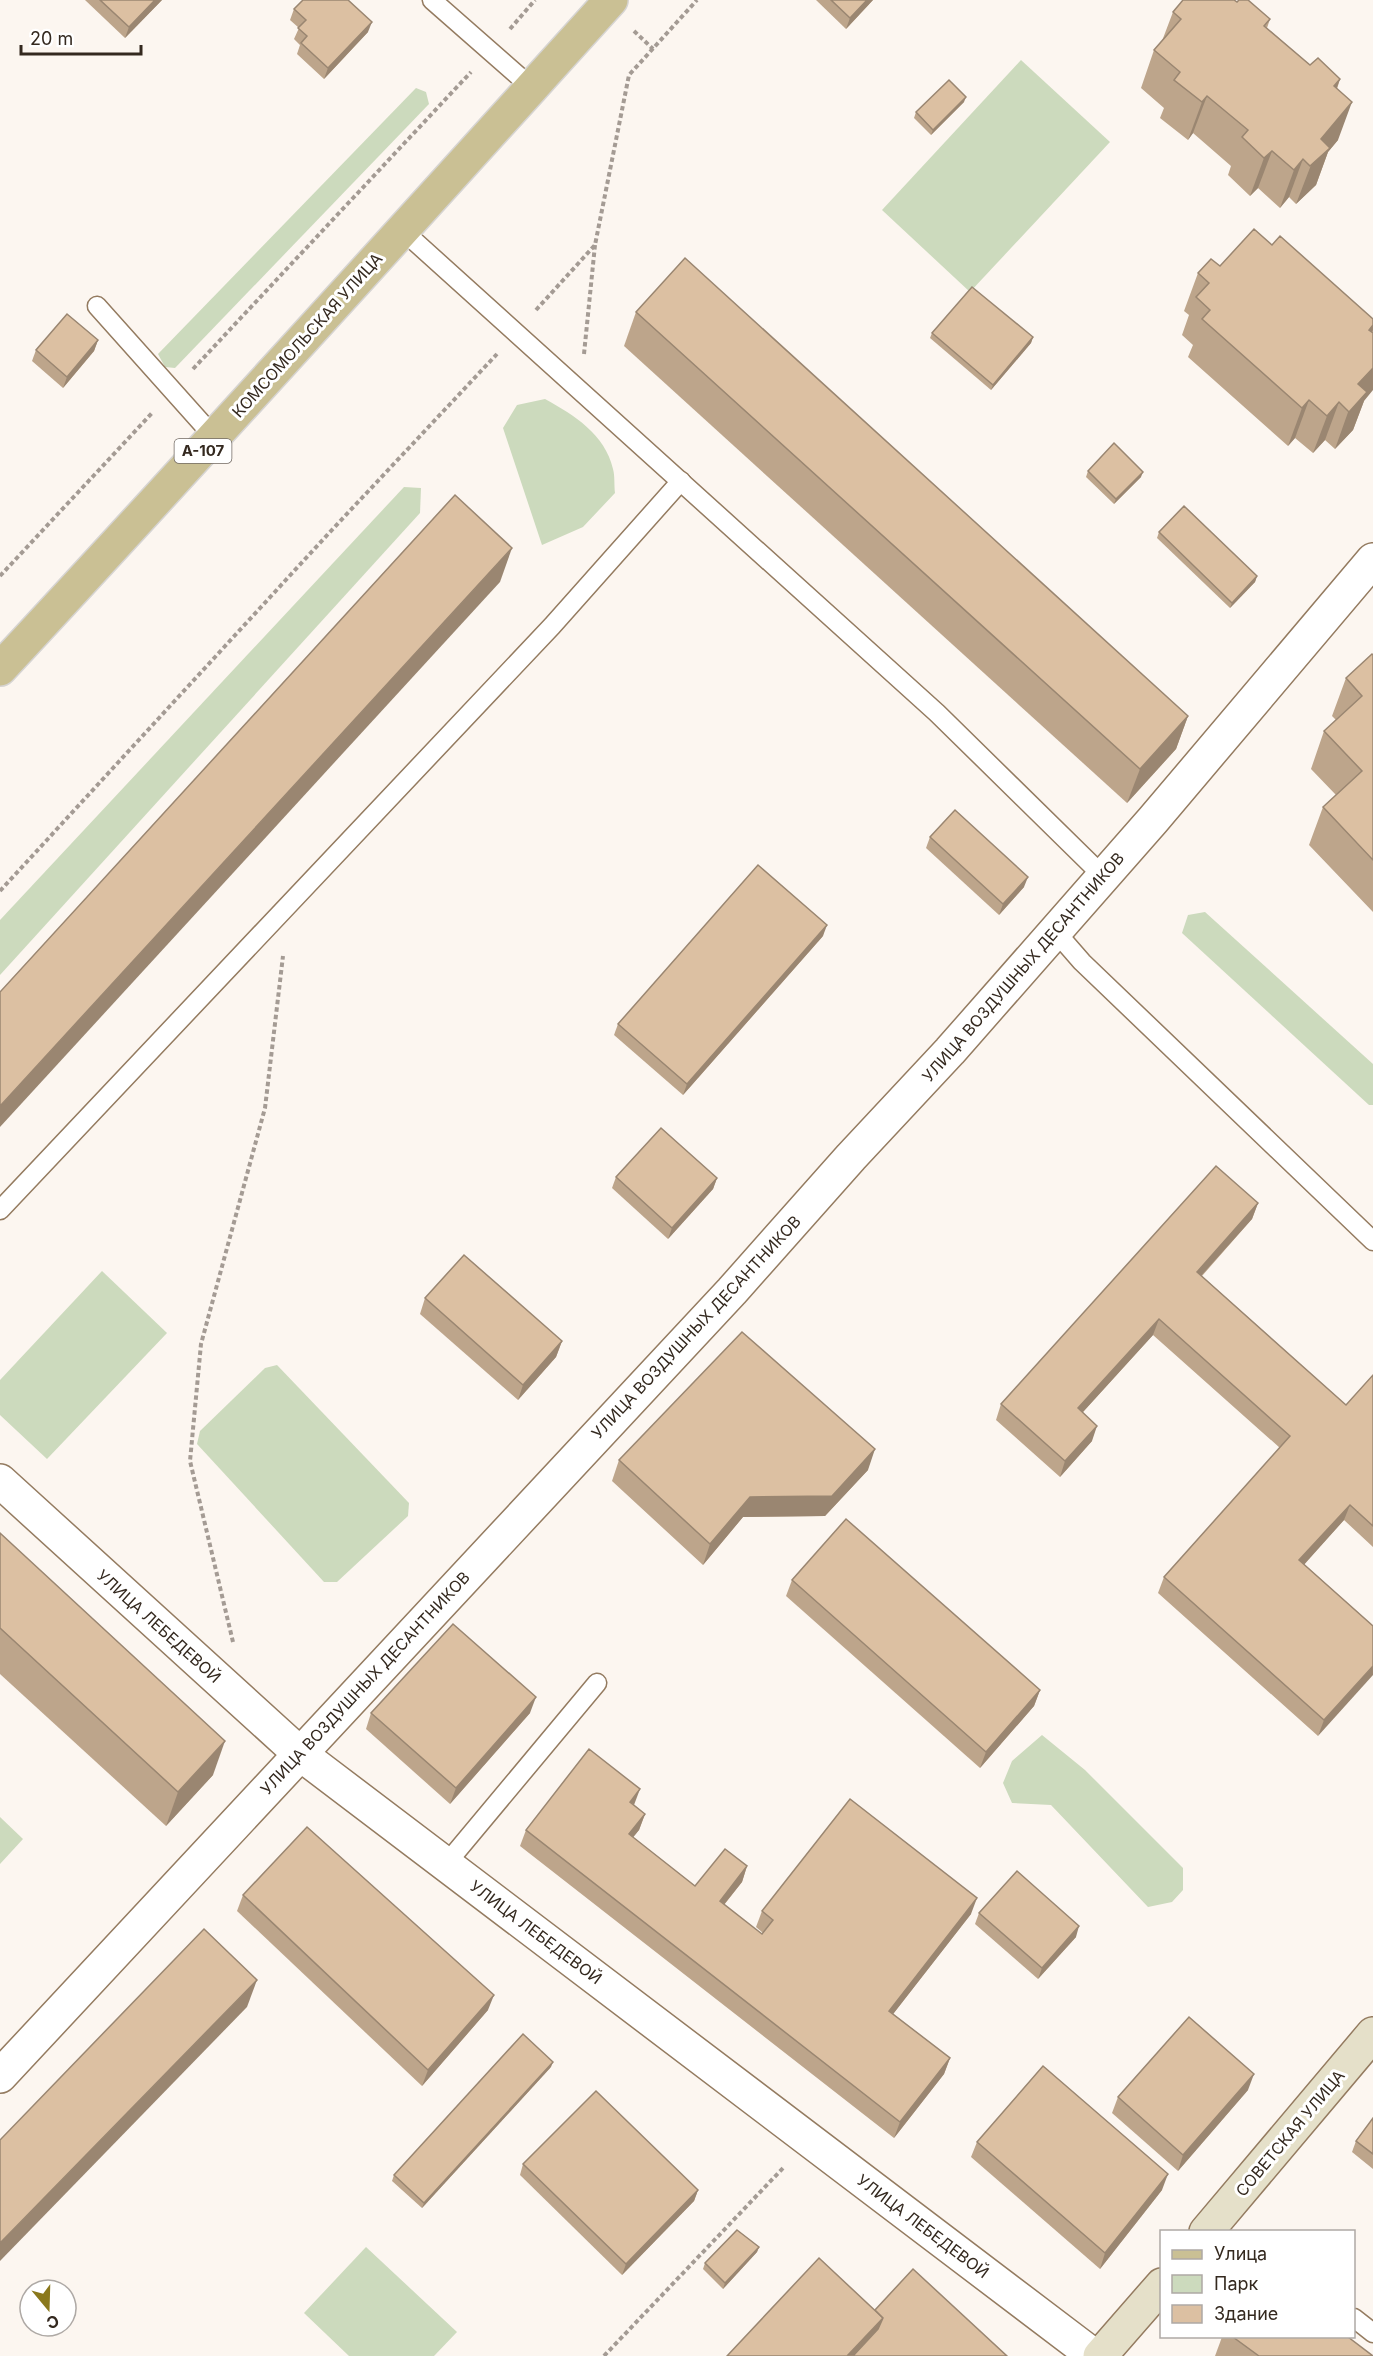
<svg xmlns="http://www.w3.org/2000/svg" width="1373" height="2356" font-family="Inter,sans-serif">
  <style>
    .green { fill: #ccdabd }
    .lines { fill: none; stroke-linecap: round; stroke-linejoin: round }
    .lane-casing { stroke: #947b60; stroke-width: 21 }
    .street-casing { stroke: #947b60; stroke-width: 36 }
    .secondary-casing { stroke: #947b60; stroke-width: 36 }
    .primary-casing { stroke: #d6d4d2; stroke-width: 36 }
    .path { stroke: #a49b94; stroke-width: 4; stroke-dasharray: 4.5 3; stroke-linecap: butt }
    .lane { stroke: #fff; stroke-width: 18 }
    .street { stroke: #fff; stroke-width: 33 }
    .secondary { stroke: #e5e0c9; stroke-width: 33 }
    .primary { stroke: #cac094; stroke-width: 33 }
    .wall { fill: #bda58b }
    .shaded-wall { fill: #9a8671 }
    .building { fill: #dcc0a2; stroke: #9a8671; stroke-width: 1.5 }
    .labels { text-anchor: middle; stroke-width: 6; stroke-linejoin: round; paint-order: stroke }
    .shield { fill: #fff; stroke: #716962; stroke-width: 1.5 }
    .shield-label { font-size: 15px; font-weight: bold; fill: #34291f }
    .street-label { font-size: 16px; fill: #34291f; stroke: #fff }
  </style>
  <rect width="100%" height="100%" fill="#fcf6f0"/>
  <!-- green -->
  <g class="green">
    <polygon points="1021,60 1110,142 970,292 882,210"/>
    <polygon points="416,88 426,92 429,104 175,368 165,367 158,354"/>
    <path d="M 545,399 C 574,415 605,434 613,469 C 615,476 614,485 615,493 L 583,527 L 542,545 L 503,428 L 517,405 Z"/>
    <polygon points="404,487 421,488 420,513 0,975 0,920"/>
    <polygon points="1205,912 1373,1064 1373,1105 1369,1105 1182,933 1188,915"/>
    <polygon points="102,1271 167,1333 47,1459 0,1415 0,1380"/>
    <polygon points="277,1365 409,1503 408,1516 337,1582 324,1582 197,1444 200,1431 265,1368"/>
    <polygon points="1042,1735 1085,1770 1183,1868 1183,1890 1172,1902 1148,1907 1051,1805 1012,1803 1003,1783 1012,1761"/>
    <polygon points="0,1817 23,1839 0,1864"/>
    <polygon points="366,2247 457,2332 434,2356 349,2356 304,2313"/>
  </g>
  <g class="lines">
    <!-- lane casing -->
    <g class="lane-casing">
      <g id="lane">
        <polyline points="432,0 531,87"/>
        <polyline points="401,229 937,713 1103,876"/>
        <polyline points="97,306 215,438"/>
        <polyline points="1055,931 1082,962 1373,1241"/>
        <polyline points="0,1210 552,626 681,481"/>
        <polyline points="446,1864 597,1683"/>
        <polyline points="1354,2318 1373,2333"/>
      </g>
    </g>
    <!-- street casing -->
    <g class="street-casing">
      <g id="street">
        <polyline points="0,1481 299,1753 1094,2356"/>
        <polyline points="0,2076 732,1291 851,1157 950,1051 1153,820 1373,560"/>
      </g>
    </g>
    <!-- secondary casing -->
    <g class="secondary-casing">
      <g id="secondary">
        <polyline points="1206,2232 1373,2034"/>
        <polyline points="1100,2356 1162,2285"/>
      </g>
    </g>
    <!-- primary casing -->
    <g class="primary-casing">
      <path id="primary" d="M 0,669 C 206,448 408,224 611,0"/>
    </g>
    <!-- path -->
    <g class="path">
      <polyline points="510,29 535,0"/>
      <polyline points="634,31 653,49"/>
      <polyline points="536,310 595,245 629,75 697,0"/>
      <polyline points="584,354 595,245"/>
      <polyline points="193,369 471,72"/>
      <polyline points="0,576 153,412"/>
      <polyline points="0,891 329,533 497,354"/>
      <polyline points="233,1642 190,1461 201,1344 265,1108 283,956"/>
      <polyline points="604,2356 784,2167"/>
    </g>
    <!-- lane -->
    <use href="#lane" class="lane"/>
    <!-- street -->
    <use href="#street" class="street"/>
    <!-- secondary -->
    <use href="#secondary" class="secondary"/>
    <!-- primary -->
    <use href="#primary" class="primary"/>
  </g>
  <!-- wall -->
  <g class="wall">
    <polygon points="85,0 162,0 125,38"/>
    <polygon points="816,0 873,0 846,29"/>
    <polygon points="1237,2 1270,19 1267,28 1310,65 1340,79 1337,89 1338,140 1328,152 1316,185 1296,204 1289,197 1280,208 1258,188 1250,196 1228,175 1231,166 1193,133 1188,140 1160,118 1164,108 1141,88 1154,50 1162,41 1173,12"/>
    <polygon points="294,9 368,32 324,79 297,54 300,45 294,39 299,28 290,20"/>
    <polygon points="964,102 931,135 914,118 916,112"/>
    <polygon points="1272,245 1373,330 1364,401 1353,430 1335,449 1325,440 1313,453 1295,438 1288,446 1188,357 1193,345 1182,335 1189,315 1184,311 1198,273 1220,266"/>
    <polygon points="636,312 1188,716 1176,749 1127,803 624,346"/>
    <polygon points="932,333 1033,337 1031,343 991,390 930,338"/>
    <polygon points="98,340 94,351 63,388 32,361 36,350"/>
    <polygon points="1088,471 1141,477 1114,504 1086,477"/>
    <polygon points="1159,532 1257,576 1255,582 1230,608 1157,538"/>
    <polygon points="1373,655 1373,912 1309,845 1323,807 1336,795 1311,769 1324,731 1336,720 1332,716 1346,678"/>
    <polygon points="930,837 1024,887 999,915 926,848"/>
    <polygon points="823,936 683,1095 614,1035 618,1024"/>
    <polygon points="616,1177 717,1178 713,1189 668,1239 612,1188"/>
    <polygon points="1258,1203 1252,1219 1202,1276 1346,1405 1373,1375 1373,1547 1344,1520 1304,1564 1373,1626 1318,1736 1158,1593 1164,1577 1280,1448 1153,1335 1083,1412 1092,1441 1060,1477 996,1420 1001,1404"/>
    <polygon points="425,1298 562,1341 556,1357 518,1400 420,1314"/>
    <polygon points="619,1460 868,1470 825,1516 743,1517 703,1565 612,1481"/>
    <polygon points="0,1533 213,1775 166,1826 0,1674"/>
    <polygon points="792,1580 1040,1690 1034,1706 980,1768 786,1596"/>
    <polygon points="371,1713 530,1713 450,1804 366,1729"/>
    <polygon points="634,1805 645,1814 639,1830 633,1837 695,1886 747,1866 742,1882 724,1905 762,1934 763,1933 756,1927 762,1911 971,1914 893,2014 950,2058 944,2074 894,2138 520,1846 526,1830"/>
    <polygon points="243,1895 488,2010 422,2086 237,1911"/>
    <polygon points="979,1913 1076,1937 1038,1979 975,1924"/>
    <polygon points="551,2067 422,2208 392,2181 394,2175"/>
    <polygon points="1248,2090 1178,2171 1112,2113 1118,2097"/>
    <polygon points="1373,2118 1373,2169 1352,2152 1356,2141"/>
    <polygon points="977,2142 1162,2190 1100,2269 971,2157"/>
    <polygon points="523,2164 698,2190 694,2201 622,2275 520,2175"/>
    <polygon points="759,2247 757,2252 723,2289 703,2269 705,2263"/>
    <polygon points="1222,2337 1348,2337 1373,2356 1215,2356"/>
  </g>
  <!-- shaded-wall -->
  <g class="shaded-wall">
    <polygon points="155,0 162,0 125,38 129,27"/>
    <polygon points="867,0 873,0 846,29 850,18"/>
    <polygon points="372,22 368,32 324,79 328,68"/>
    <polygon points="1340,79 1326,117 1334,86"/>
    <polygon points="1207,96 1193,133 1188,140 1202,102"/>
    <polygon points="966,97 964,102 931,135 933,130"/>
    <polygon points="1352,102 1338,140 1328,152 1316,185 1296,204 1321,139"/>
    <polygon points="1272,151 1258,188 1250,196 1264,158"/>
    <polygon points="1303,159 1289,197 1280,208 1294,170"/>
    <polygon points="1373,325 1373,330 1362,359 1369,330"/>
    <polygon points="1033,337 1031,343 991,390 993,385"/>
    <polygon points="98,340 94,351 63,388 67,377"/>
    <polygon points="1373,368 1373,390 1364,401 1353,430 1335,449 1358,384"/>
    <polygon points="1309,400 1295,438 1288,446 1302,408"/>
    <polygon points="1339,402 1325,440 1313,453 1327,416"/>
    <polygon points="1143,472 1141,477 1114,504 1116,499"/>
    <polygon points="512,548 500,582 0,1127 0,1106"/>
    <polygon points="1257,576 1255,582 1230,608 1232,603"/>
    <polygon points="1188,716 1176,749 1127,803 1140,769"/>
    <polygon points="1028,877 1024,887 999,915 1003,904"/>
    <polygon points="827,925 823,936 683,1095 687,1084"/>
    <polygon points="717,1178 713,1189 668,1239 672,1228"/>
    <polygon points="1258,1203 1252,1219 1191,1287 1197,1272"/>
    <polygon points="1159,1319 1153,1335 1072,1424 1078,1408"/>
    <polygon points="562,1341 556,1357 518,1400 523,1385"/>
    <polygon points="1097,1426 1092,1441 1060,1477 1065,1461"/>
    <polygon points="875,1449 868,1470 825,1516 743,1517 703,1565 710,1544 750,1497"/>
    <polygon points="1350,1505 1344,1520 1294,1576 1299,1560"/>
    <polygon points="1373,1666 1373,1675 1318,1736 1324,1720"/>
    <polygon points="1040,1690 1034,1706 980,1768 986,1752"/>
    <polygon points="536,1697 530,1713 450,1804 456,1788"/>
    <polygon points="225,1741 213,1775 166,1826 178,1792"/>
    <polygon points="640,1789 634,1805 630,1802"/>
    <polygon points="645,1814 639,1830 623,1850 629,1834"/>
    <polygon points="747,1866 742,1882 714,1917 720,1901"/>
    <polygon points="977,1898 971,1914 883,2027 889,2011"/>
    <polygon points="1079,1926 1076,1937 1038,1979 1042,1968"/>
    <polygon points="257,1980 247,2007 0,2261 0,2243"/>
    <polygon points="494,1995 488,2010 422,2086 428,2070"/>
    <polygon points="950,2058 944,2074 894,2138 900,2122"/>
    <polygon points="553,2062 551,2067 422,2208 424,2203"/>
    <polygon points="1254,2074 1248,2090 1178,2171 1183,2155"/>
    <polygon points="1168,2174 1162,2190 1100,2269 1105,2253"/>
    <polygon points="698,2190 694,2201 622,2275 626,2264"/>
    <polygon points="759,2247 757,2252 723,2289 725,2283"/>
    <polygon points="883,2318 873,2345 862,2356 847,2356"/>
  </g>
  <!-- building -->
  <g class="building">
    <polygon points="100,0 155,0 129,27"/>
    <polygon points="303,0 348,0 372,22 328,68 301,43 307,36 298,28 306,20 294,9"/>
    <polygon points="831,0 867,0 850,18"/>
    <polygon points="1183,0 1234,0 1237,2 1239,0 1248,0 1270,19 1264,26 1310,65 1318,58 1340,79 1334,86 1352,102 1321,139 1330,148 1310,166 1303,159 1294,170 1272,151 1264,158 1242,137 1248,130 1207,96 1202,102 1174,80 1180,72 1154,50 1181,19 1173,12"/>
    <polygon points="949,80 966,97 933,130 916,112"/>
    <polygon points="1254,229 1272,245 1280,236 1373,319 1373,325 1369,330 1373,333 1373,368 1358,384 1367,392 1349,412 1339,402 1327,416 1309,400 1302,408 1202,319 1210,310 1196,297 1209,283 1198,273 1211,259 1220,266"/>
    <polygon points="685,258 1188,716 1140,769 636,312"/>
    <polygon points="972,287 1033,337 993,385 932,333"/>
    <polygon points="67,314 98,340 67,377 36,350"/>
    <polygon points="1114,443 1143,472 1116,499 1088,471"/>
    <polygon points="455,495 512,548 0,1106 0,992"/>
    <polygon points="1184,506 1257,576 1232,603 1159,532"/>
    <polygon points="1372,654 1373,655 1373,860 1323,807 1362,771 1324,731 1362,696 1346,678"/>
    <polygon points="955,810 1028,877 1003,904 930,837"/>
    <polygon points="758,865 827,925 687,1084 618,1024"/>
    <polygon points="661,1128 717,1178 672,1228 616,1177"/>
    <polygon points="1216,1166 1258,1203 1197,1272 1346,1405 1373,1375 1373,1526 1350,1505 1299,1560 1373,1626 1373,1666 1324,1720 1164,1577 1290,1436 1159,1319 1078,1408 1097,1426 1065,1461 1001,1404"/>
    <polygon points="464,1255 562,1341 523,1385 425,1298"/>
    <polygon points="742,1332 875,1449 832,1496 750,1497 710,1544 619,1460"/>
    <polygon points="846,1519 1040,1690 986,1752 792,1580"/>
    <polygon points="0,1533 225,1741 178,1792 0,1628"/>
    <polygon points="453,1624 536,1697 456,1788 371,1713"/>
    <polygon points="589,1749 640,1789 630,1802 645,1814 629,1834 695,1886 725,1849 747,1866 720,1901 762,1934 773,1920 762,1911 850,1799 977,1898 889,2011 950,2058 900,2122 526,1830"/>
    <polygon points="307,1827 494,1995 428,2070 243,1895"/>
    <polygon points="1017,1871 1079,1926 1042,1968 979,1913"/>
    <polygon points="204,1929 257,1980 0,2243 0,2140"/>
    <polygon points="1189,2017 1254,2074 1183,2155 1118,2097"/>
    <polygon points="523,2034 553,2062 424,2203 394,2175"/>
    <polygon points="1043,2066 1168,2174 1105,2253 977,2142"/>
    <polygon points="596,2091 698,2190 626,2264 523,2164"/>
    <polygon points="1373,2118 1373,2154 1356,2141"/>
    <polygon points="737,2230 759,2247 725,2283 705,2263"/>
    <polygon points="819,2258 883,2318 847,2356 727,2356"/>
    <polygon points="913,2269 1007,2356 853,2356 878,2329 883,2318 875,2310"/>
    <polygon points="1233,2337 1348,2337 1373,2356 1259,2356"/>
  </g>
  <g class="labels">
    <!-- shield labels -->
    <rect class="shield" x="174.5" y="439" width="57" height="24" rx="4.5"/>
    <g class="shield-label">
      <text x="203" y="456">А-107</text>
    </g>
    <!-- street labels -->
    <g class="street-label">
      <text transform="translate(307 335) rotate(-48)" y="6">КОМСОМОЛЬСКАЯ УЛИЦА</text>
      <text transform="translate(1023 967) rotate(-49)" y="6">УЛИЦА ВОЗДУШНЫХ ДЕСАНТНИКОВ</text>
      <text transform="translate(696 1327) rotate(-47)" y="6">УЛИЦА ВОЗДУШНЫХ ДЕСАНТНИКОВ</text>
      <text transform="translate(159 1626) rotate(42)" y="6">УЛИЦА ЛЕБЕДЕВОЙ</text>
      <text transform="translate(365 1683) rotate(-47)" y="6">УЛИЦА ВОЗДУШНЫХ ДЕСАНТНИКОВ</text>
      <text transform="translate(536 1932) rotate(37)" y="6">УЛИЦА ЛЕБЕДЕВОЙ</text>
      <text transform="translate(1290 2133) rotate(-50)" y="6">СОВЕТСКАЯ УЛИЦА</text>
      <text transform="translate(923 2226) rotate(37)" y="6">УЛИЦА ЛЕБЕДЕВОЙ</text>
    </g>
  </g>
  <!-- legend -->
  <rect x="1160" y="2230" width="195" height="108" fill="#ffffff" stroke="#aea9a5" stroke-width="1.5"/>
  <rect x="1172" y="2250" width="30" height="9" fill="#cac094" stroke="#aea9a5" stroke-width="1.5"/>
  <text x="1214" y="2260" font-size="18" fill="#34291f">Улица</text>
  <rect x="1172" y="2275" width="30" height="18" fill="#ccdabd" stroke="#aea9a5" stroke-width="1.5"/>
  <text x="1214" y="2290" font-size="18" fill="#34291f">Парк</text>
  <rect x="1172" y="2305" width="30" height="18" fill="#dcc0a2" stroke="#aea9a5" stroke-width="1.5"/>
  <text x="1214" y="2320" font-size="18" fill="#34291f">Здание</text>
  <!-- north arrow -->
  <g transform="translate(48 2308) rotate(161)"><circle r="28" fill="#ffffff" stroke="#aea9a5" stroke-width="1.5"/>
  <path d="M0-4.5L10 22L0 15L-10 22Z" fill="#8a781c"/>
  <text y="-9" font-size="16" font-weight="bold" text-anchor="middle" fill="#34291f">С</text>
  </g>
  <!-- scale -->
  <path d="M21 45v9h120v-9" fill="none" stroke="#34291f" stroke-width="3"/>
  <text x="30" y="45" font-size="18" fill="#34291f" stroke="#ffffff" stroke-width="4.5" paint-order="stroke">20 m</text>
</svg>
